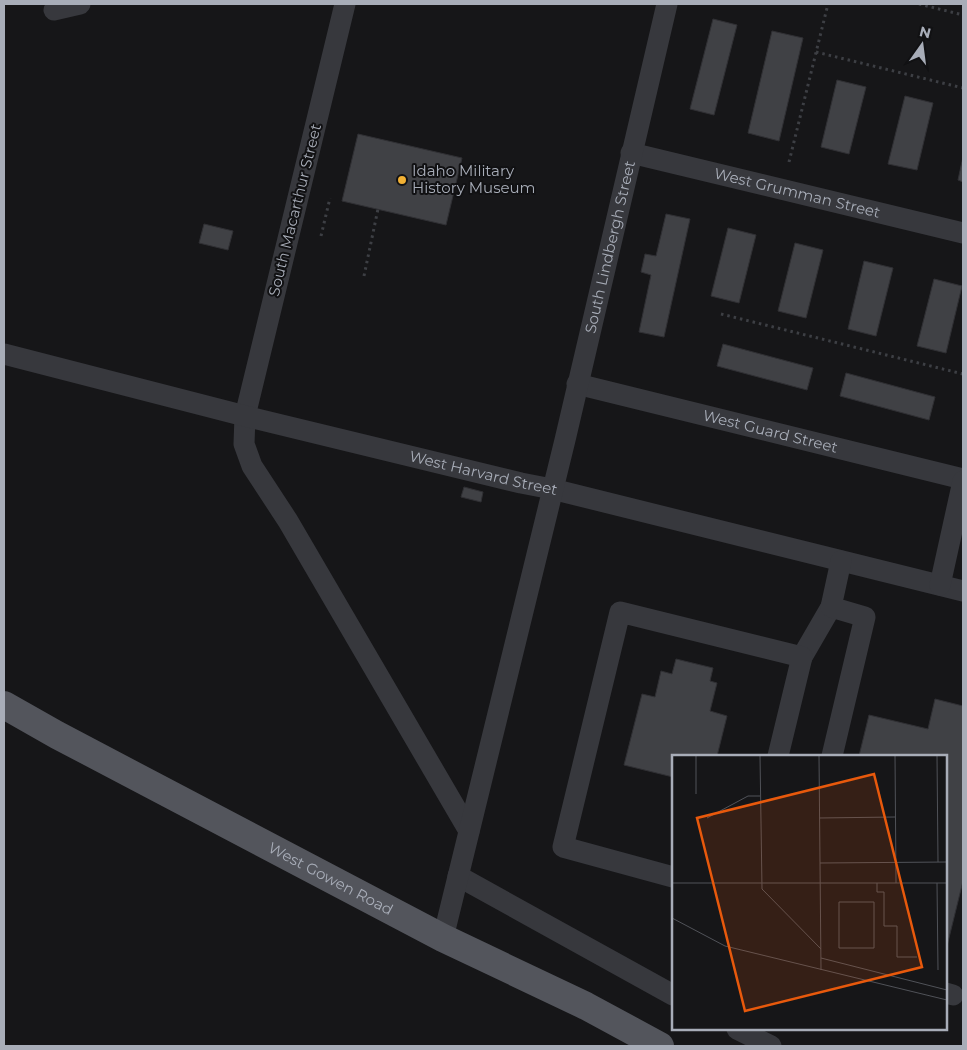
<svg xmlns="http://www.w3.org/2000/svg" width="967" height="1050" font-family="Montserrat,sans-serif">
  <style>
    .building { fill: #404145; stroke: #303034 }
    .lines { fill: none; stroke-linecap: round; stroke-linejoin: round }
    .path { stroke: #3d3f44; stroke-width: 3; stroke-dasharray: 2.5 4; stroke-linecap: butt }
    .minor { stroke: #37383d; stroke-width: 21 }
    .major { stroke: #53555c; stroke-width: 28 }
    .poi-dot { fill: #f2b134; stroke: #111113; stroke-width: 2 }
    .labels { text-anchor: middle; stroke-width: 4; stroke-linejoin: round; paint-order: stroke }
    .poi-label { font-size: 15px; fill: #a8adb8; stroke: #111113; text-anchor: start }
    .street-label { font-size: 15px; fill: #a8adb8; stroke: #111113 }
    .inset-road { fill: none; stroke: #505258; stroke-width: 1 }
    .view { fill: #e8590c; fill-opacity: 0.15; stroke: #e8590c; stroke-width: 2.5 }
    .inset-edge { fill: none; stroke: #a8adb8; stroke-width: 2.5 }
  </style>
  <rect width="100%" height="100%" fill="#161618"/>
  <!-- building -->
  <g class="building">
    <polygon points="713,19 737,25 714,115 690,109"/>
    <polygon points="772,31 803,38 779,141 748,133"/>
    <polygon points="837,80 866,87 849,154 821,147"/>
    <polygon points="905,96 933,103 917,170 888,164"/>
    <polygon points="358,134 462,158 446,225 342,201"/>
    <polygon points="963,157 963,182 958,180"/>
    <polygon points="666,214 690,219 664,337 639,332 651,275 641,272 645,254 656,256"/>
    <polygon points="204,224 233,231 228,250 199,243"/>
    <polygon points="728,228 756,235 739,303 711,296"/>
    <polygon points="795,243 823,250 806,318 778,311"/>
    <polygon points="864,261 893,268 876,336 848,329"/>
    <polygon points="934,279 962,286 946,353 917,346"/>
    <polygon points="723,344 813,368 807,390 717,366"/>
    <polygon points="846,373 935,397 929,420 840,396"/>
    <polygon points="464,487 483,492 481,502 461,497"/>
    <polygon points="676,659 713,668 710,681 717,683 710,711 727,716 717,756 673,756 673,777 624,765 642,694 655,697 661,671 672,674"/>
    <polygon points="935,699 963,706 963,881 946,950 946,756 859,756 869,715 928,729"/>
  </g>
  <g class="lines">
    <!-- path -->
    <g class="path">
      <polyline points="919,4 963,15"/>
      <polyline points="816,52 963,88"/>
      <polyline points="789,162 828,4"/>
      <polyline points="321,236 330,198"/>
      <polyline points="364,276 378,209"/>
      <polyline points="721,314 963,374"/>
    </g>
    <!-- minor -->
    <g class="minor">
      <polyline points="345,4 245,416 244,444 252,466 288,521 469,831"/>
      <polyline points="54,10 80,4"/>
      <path id="s1" d="M 631,153 L 963,233"/>
      <path id="s2" d="M 4,354 L 245,416 L 521,483 L 552,489 L 963,591"/>
      <path id="s3" d="M 577,384 L 963,479"/>
      <polyline points="940,585 963,481"/>
      <polyline points="802,657 831,607"/>
      <polyline points="832,756 865,617 831,607 841,561"/>
      <polyline points="458,876 673,995"/>
      <polyline points="673,877 563,847 620,612 802,657 778,756"/>
      <path id="s4" d="M 443,938 L 565,440 L 667,4"/>
      <polyline points="946,993 953,995"/>
      <polyline points="737,1029 771,1046"/>
    </g>
    <!-- major -->
    <path class="major" id="s5" d="M 4,705 L 57,735 L 443,938 L 586,1006 L 660,1046"/>
  </g>
  <!-- markers -->
  <circle class="poi-dot" cx="402" cy="180" r="5"/>
  <g class="labels">
    <!-- poi labels -->
    <g class="poi-label">
      <text x="412" y="176">Idaho Military<tspan x="412" dy="17">History Museum</tspan></text>
    </g>
    <!-- street labels -->
    <g class="street-label">
      <text dy="5" stroke="none"><textPath href="#s1" startOffset="171">West Grumman Street</textPath></text>
      <text transform="translate(295 210) rotate(-76)" y="5">South Macarthur Street</text>
      <text dy="5" stroke="none"><textPath href="#s4" startOffset="711">South Lindbergh Street</textPath></text>
      <text dy="5" stroke="none"><textPath href="#s3" startOffset="199">West Guard Street</textPath></text>
      <text dy="5" stroke="none"><textPath href="#s2" startOffset="494">West Harvard Street</textPath></text>
      <text dy="5" stroke="none"><textPath href="#s5" startOffset="370">West Gowen Road</textPath></text>
    </g>
  </g>
  <!-- overview -->
  <g transform="translate(672 755)">
    <rect width="275" height="275" fill="#161618"/>
    <path class="inset-road" d="M 24,0 L 24,39M 88,0 L 90,134 L 149,194M 147,0 L 149,215M 223,0 L 224,128M 265,0 L 266,107M 35,63 L 76,41 L 88,41M 147,63 L 223,62M 148,108 L 275,107M 0,128 L 275,128M 205,128 L 205,137 L 212,137 L 212,171 L 225,171 L 225,202 L 245,202M 265,128 L 266,215M 167,147 L 202,147 L 202,193 L 167,193 ZM 0,163 L 53,191 L 275,245M 149,203 L 275,235"/>
    <path class="view" d="M 202,19 L 250,212 L 73,256 L 25,63 Z"/>
    <rect width="275" height="275" class="inset-edge"/>
  </g>
  <!-- border -->
  <rect width="967" height="1050" fill="none" stroke="#a8adb8" stroke-width="10"/>
  <!-- north arrow -->
  <g transform="translate(922 45) rotate(14)" stroke="#111113" stroke-width="4" paint-order="stroke">
  <path d="M0-4L9 19L0 12L-9 19Z" fill="#a8adb8"/>
  <text y="-8" font-size="14" font-weight="bold" text-anchor="middle" fill="#a8adb8">N</text>
  </g>
</svg>
